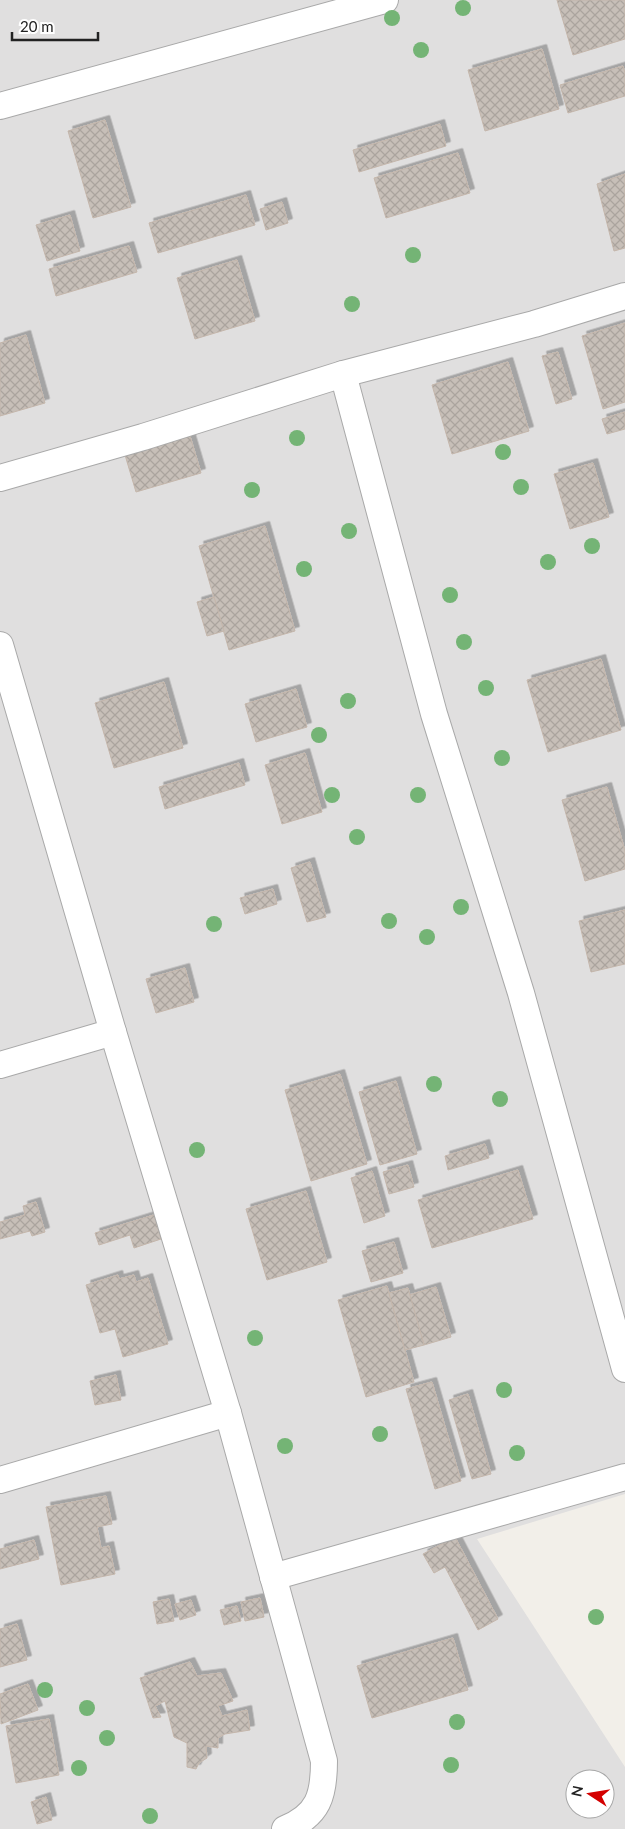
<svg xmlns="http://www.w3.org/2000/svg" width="625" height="1829" font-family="Lato,sans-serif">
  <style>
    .residential { fill: #e0dfdf; fill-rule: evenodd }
    .building { fill: url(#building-cross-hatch); stroke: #c4b6ab; filter: url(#shadow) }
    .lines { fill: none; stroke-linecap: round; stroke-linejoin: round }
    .minor-casing { stroke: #a9a9a9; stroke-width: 28 }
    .minor { stroke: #fff; stroke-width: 26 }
    .tree { fill: #74b475 }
  </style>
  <defs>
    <pattern id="building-cross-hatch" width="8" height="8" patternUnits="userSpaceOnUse" patternTransform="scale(1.25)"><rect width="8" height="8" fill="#c7bfb8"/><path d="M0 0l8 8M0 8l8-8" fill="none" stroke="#aba49e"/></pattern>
    <filter id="shadow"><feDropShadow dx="4.5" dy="-4.5" stdDeviation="0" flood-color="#0004"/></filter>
  </defs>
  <rect width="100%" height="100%" fill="#f2efe9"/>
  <!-- residential -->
  <path class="residential" d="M 0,0 L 625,0 L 625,1494 L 477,1539 L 625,1767 L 625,1829 L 0,1829 ZM 575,1779 L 605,1779 L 605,1809 L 575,1809 Z"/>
  <!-- building -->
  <g class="building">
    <polygon points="557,0 625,0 625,39 573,55"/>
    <polygon points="542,49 559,109 485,131 468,70"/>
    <polygon points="623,66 625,73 625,96 568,113 560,85"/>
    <polygon points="105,120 131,207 93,218 68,131"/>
    <polygon points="440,124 446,146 359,172 353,150"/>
    <polygon points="458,153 470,193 386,218 374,178"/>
    <polygon points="625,174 625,248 614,251 597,184"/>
    <polygon points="246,195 255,225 158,253 149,223"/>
    <polygon points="282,202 288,223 266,230 260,209"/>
    <polygon points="70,215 80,251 47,261 36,225"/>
    <polygon points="129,246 137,272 56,296 49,269"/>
    <polygon points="237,260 255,321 195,339 177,278"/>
    <polygon points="625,323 625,402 603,409 582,336"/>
    <polygon points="26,335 45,403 0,416 0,343"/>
    <polygon points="558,352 572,399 556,404 542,356"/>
    <polygon points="508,362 529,431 452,454 432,385"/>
    <polygon points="625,412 625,429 607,434 602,419"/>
    <polygon points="190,436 201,473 136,492 125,455"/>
    <polygon points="593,463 609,517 570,529 554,474"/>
    <polygon points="265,526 295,631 229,650 199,546"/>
    <polygon points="214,597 224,631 207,636 197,602"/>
    <polygon points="601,659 621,730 548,752 527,680"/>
    <polygon points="164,682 183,748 114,768 95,703"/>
    <polygon points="296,689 307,727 256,742 245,704"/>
    <polygon points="305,753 322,812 282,824 265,765"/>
    <polygon points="239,763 245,785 165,809 159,787"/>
    <polygon points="607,787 625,851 625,869 585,881 562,800"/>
    <polygon points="310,862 326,917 307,922 291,868"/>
    <polygon points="273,889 277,904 245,914 240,898"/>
    <polygon points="625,910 625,964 591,972 579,921"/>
    <polygon points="185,968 194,1002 156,1013 146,979"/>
    <polygon points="340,1074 367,1164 311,1181 285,1090"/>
    <polygon points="396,1081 417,1154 380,1165 359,1092"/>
    <polygon points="485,1144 489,1158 448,1170 445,1156"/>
    <polygon points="408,1165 414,1187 389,1194 383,1172"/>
    <polygon points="518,1170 533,1219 432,1248 418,1200"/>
    <polygon points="372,1171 385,1216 364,1223 351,1178"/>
    <polygon points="306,1191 327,1262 267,1280 246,1209"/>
    <polygon points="36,1202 45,1232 32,1236 30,1231 0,1239 0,1222 25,1215 23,1206"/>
    <polygon points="154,1215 161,1239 134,1248 130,1235 99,1245 95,1233"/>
    <polygon points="394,1242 403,1273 371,1282 362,1251"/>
    <polygon points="118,1275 119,1279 134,1275 136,1282 148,1278 168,1344 123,1357 115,1329 100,1333 86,1285"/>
    <polygon points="387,1286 414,1382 366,1397 338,1300"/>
    <polygon points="436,1287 451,1337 424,1345 409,1295"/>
    <polygon points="408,1288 424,1345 405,1350 389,1293"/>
    <polygon points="116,1375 121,1400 95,1405 90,1381"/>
    <polygon points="432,1382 461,1481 435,1489 406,1389"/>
    <polygon points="468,1394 491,1474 472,1479 449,1400"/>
    <polygon points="106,1496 112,1524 97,1527 101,1548 109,1546 115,1574 61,1585 46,1507"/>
    <polygon points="455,1537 498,1619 478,1630 445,1567 434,1573 423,1554"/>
    <polygon points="34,1540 39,1559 0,1569 0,1549"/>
    <polygon points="260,1598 264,1617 245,1621 241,1602"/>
    <polygon points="169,1599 174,1621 157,1624 153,1602"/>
    <polygon points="191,1600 196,1615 180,1620 175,1604"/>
    <polygon points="237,1606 241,1621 224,1625 220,1610"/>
    <polygon points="17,1624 27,1660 0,1667 0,1629"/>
    <polygon points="453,1638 468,1690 372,1718 357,1666"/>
    <polygon points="190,1662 197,1676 221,1673 233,1701 218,1706 222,1716 247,1710 250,1730 225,1734 218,1738 218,1748 206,1746 207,1758 199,1763 196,1769 187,1767 187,1743 174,1737 165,1701 155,1706 161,1717 153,1718 140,1678"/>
    <polygon points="28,1684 38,1710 1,1724 0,1694"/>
    <polygon points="49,1719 59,1775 16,1783 6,1726"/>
    <polygon points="46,1797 52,1820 37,1824 31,1802"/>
  </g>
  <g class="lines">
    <!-- minor casing -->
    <g class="minor-casing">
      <g id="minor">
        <polyline points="0,106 385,0"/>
        <polyline points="343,374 434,714 521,993 625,1369"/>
        <polyline points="0,478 143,437 343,374 534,324 625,296"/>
        <path d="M 0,645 L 113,1032 L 228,1413 L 324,1761 C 324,1795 319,1815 285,1829"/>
        <polyline points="0,1065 113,1032"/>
        <polyline points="0,1480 228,1413"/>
        <polyline points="273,1577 625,1477"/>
      </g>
    </g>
    <!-- minor -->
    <use href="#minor" class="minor"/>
  </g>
  <!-- trees -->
  <g class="tree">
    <circle cx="463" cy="8" r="8"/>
    <circle cx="392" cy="18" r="8"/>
    <circle cx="421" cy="50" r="8"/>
    <circle cx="413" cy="255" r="8"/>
    <circle cx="352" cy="304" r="8"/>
    <circle cx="297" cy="438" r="8"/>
    <circle cx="503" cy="452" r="8"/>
    <circle cx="521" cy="487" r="8"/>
    <circle cx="252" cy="490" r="8"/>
    <circle cx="349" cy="531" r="8"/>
    <circle cx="592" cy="546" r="8"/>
    <circle cx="548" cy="562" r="8"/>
    <circle cx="304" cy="569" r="8"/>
    <circle cx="450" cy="595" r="8"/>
    <circle cx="464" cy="642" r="8"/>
    <circle cx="486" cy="688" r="8"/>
    <circle cx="348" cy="701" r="8"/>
    <circle cx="319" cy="735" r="8"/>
    <circle cx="502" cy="758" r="8"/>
    <circle cx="332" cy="795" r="8"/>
    <circle cx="418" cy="795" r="8"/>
    <circle cx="357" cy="837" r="8"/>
    <circle cx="461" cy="907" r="8"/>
    <circle cx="389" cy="921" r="8"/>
    <circle cx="214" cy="924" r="8"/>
    <circle cx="427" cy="937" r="8"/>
    <circle cx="434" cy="1084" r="8"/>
    <circle cx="500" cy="1099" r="8"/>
    <circle cx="197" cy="1150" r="8"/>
    <circle cx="255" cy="1338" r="8"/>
    <circle cx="504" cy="1390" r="8"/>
    <circle cx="380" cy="1434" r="8"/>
    <circle cx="285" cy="1446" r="8"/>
    <circle cx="517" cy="1453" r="8"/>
    <circle cx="596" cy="1617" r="8"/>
    <circle cx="45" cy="1690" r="8"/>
    <circle cx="87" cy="1708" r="8"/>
    <circle cx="457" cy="1722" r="8"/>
    <circle cx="107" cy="1738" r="8"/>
    <circle cx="451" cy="1765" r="8"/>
    <circle cx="79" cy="1768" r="8"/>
    <circle cx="150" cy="1816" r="8"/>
  </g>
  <!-- north arrow -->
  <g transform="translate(590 1794) rotate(282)"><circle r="24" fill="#ffffff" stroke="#a7a7a7"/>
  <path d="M0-4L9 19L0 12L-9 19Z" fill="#d40000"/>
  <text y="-8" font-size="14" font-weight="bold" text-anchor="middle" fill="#222222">N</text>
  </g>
  <!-- scale -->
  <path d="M12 32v8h86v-8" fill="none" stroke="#222222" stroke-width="2.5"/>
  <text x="20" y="32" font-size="15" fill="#222222" stroke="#ffffff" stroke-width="4" paint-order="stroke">20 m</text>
</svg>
